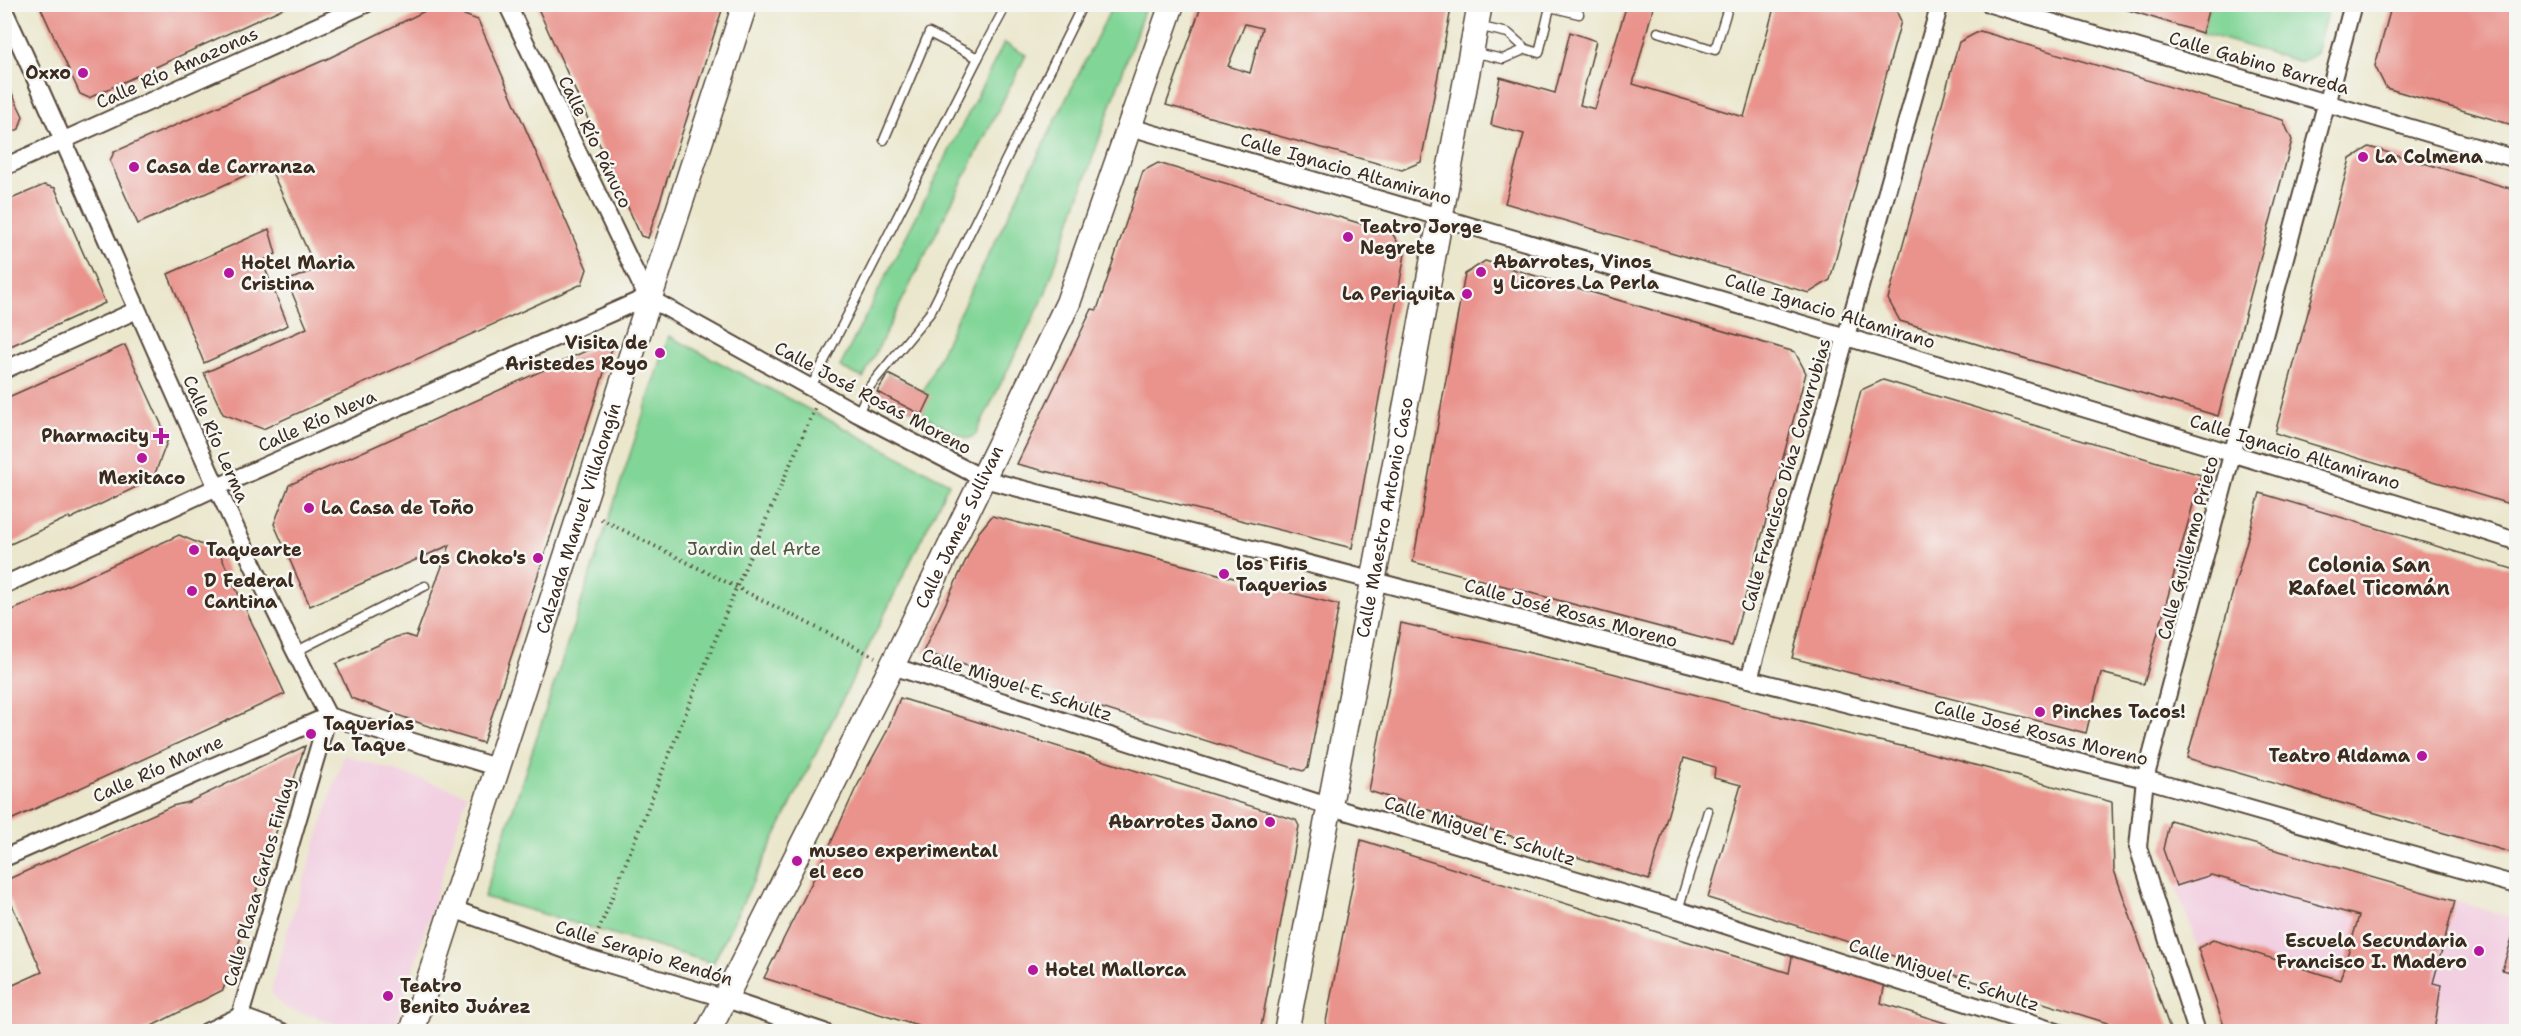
<svg xmlns="http://www.w3.org/2000/svg" width="2521" height="1036" font-family="'Shantell Sans',sans-serif">
  <style>
    .built { fill: #f2cfe1 }
    .green { fill: #81d597; stroke: #5e805a; stroke-width: 1.5 }
    .building { fill: #e9938c; fill-rule: evenodd }
    .lines { fill: none; stroke-linecap: round; stroke-linejoin: round }
    .lane-casing { stroke: #554638; stroke-width: 11 }
    .street-casing { stroke: #554638; stroke-width: 20 }
    .secondary-casing { stroke: #554638; stroke-width: 27 }
    .path { stroke: #554638; stroke-width: 4; stroke-dasharray: 1.5 4.5; stroke-linecap: butt }
    .lane { stroke: #fff; stroke-width: 8 }
    .street { stroke: #fff; stroke-width: 16 }
    .secondary { stroke: #fff; stroke-width: 24 }
    .poi-dot { fill: #b5179e; stroke: #f6f6f2; stroke-width: 2 }
    .labels { text-anchor: middle; stroke-width: 5; stroke-linejoin: round; paint-order: stroke }
    .street-label { font-size: 18px; fill: #3b2a1e; stroke: #f6f6f2 }
    .poi-label { font-size: 18px; font-weight: bold; fill: #3b2a1e; stroke: #f6f6f2; text-anchor: start }
    .park-label { font-size: 18px; fill: #4c553c; stroke: #f6f6f2 }
    .neighbourhood-label { font-size: 20px; font-weight: bold; fill: #3b2a1e; stroke: #f6f6f2 }
  </style>
  <rect width="100%" height="100%" fill="#f6f6f2"/>
  <filter id="ink" filterUnits="userSpaceOnUse"><feTurbulence type="fractalNoise" baseFrequency=".0167" numOctaves="2"/><feDisplacementMap in="SourceGraphic" scale="12" xChannelSelector="R" yChannelSelector="G"/><feConvolveMatrix kernelMatrix="1 2 1 2 8 2 1 2 1" color-interpolation-filters="sRGB"/></filter>
  <filter id="wash" filterUnits="userSpaceOnUse"><feTurbulence type="fractalNoise" baseFrequency=".008" numOctaves="4" result="noise"/><feDisplacementMap in="SourceGraphic" scale="24" xChannelSelector="R" yChannelSelector="G"/><feGaussianBlur stdDeviation="1.35" result="paint"/><feColorMatrix in="noise" values="0 0 0 0 0 0 0 0 0 0 0 0 0 0 0 0 0 1.4 0 .05"/><feComposite in="paint" operator="in"/></filter>
  <g filter="url(#wash)">
    <rect width="100%" height="100%" fill="#ebe7cd"/>
    <!-- built -->
    <g class="built">
      <polygon points="344,755 467,794 394,1031 361,1031 288,1009 277,1001 271,990 282,948"/>
      <polygon points="2211,875 2359,916 2340,980 2213,940 2198,948 2176,886"/>
      <polygon points="2455,901 2516,919 2516,1031 2434,1031 2441,986 2433,983"/>
    </g>
    <!-- green -->
    <g class="green">
      <polygon points="1113,5 1146,5 1044,297 975,435 968,439 878,393 888,374 923,392 958,316"/>
      <polygon points="2210,5 2329,5 2316,53 2301,62 2202,33"/>
      <polygon points="1004,43 1026,55 863,378 840,367"/>
      <polygon points="669,336 949,483 713,963 484,897"/>
    </g>
    <g id="blocks">
      <!-- building -->
      <g class="building">
        <polygon points="39,4 292,4 89,98 80,94"/>
        <polygon points="536,4 724,4 648,238 641,236"/>
        <path d="M 1202,4 L 1452,4 L 1421,162 L 1402,170 L 1166,105 ZM 1245,24 L 1262,28 L 1250,73 L 1228,66 Z"/>
        <polygon points="1627,4 1654,4 1633,84 1744,117 1775,4 1893,4 1901,21 1830,280 1809,293 1505,203 1524,134 1491,125 1500,77 1555,93 1570,32 1596,41 1580,105 1595,109"/>
        <polygon points="2109,4 2210,4 2202,33"/>
        <polygon points="2392,4 2516,4 2516,126 2386,88 2375,66"/>
        <polygon points="437,5 478,20 587,269 582,284 263,429 223,414 204,373 307,328 287,281 316,269 271,170 268,171 266,166 138,224 110,161 114,152 329,58"/>
        <polygon points="1980,31 2283,120 2292,140 2218,416 1900,321 1888,299 1959,42"/>
        <polygon points="4,77 23,116 19,129 4,136"/>
        <polygon points="2369,147 2516,190 2516,506 2275,433 2350,159"/>
        <polygon points="1158,163 1392,233 1405,254 1352,548 1017,464 1092,309 1097,310 1143,171"/>
        <polygon points="44,185 55,188 105,303 4,349 4,202"/>
        <polygon points="269,229 276,254 262,261 288,325 204,363 168,274"/>
        <polygon points="1485,261 1795,352 1806,373 1732,646 1413,562 1465,274"/>
        <polygon points="608,341 614,342 483,743 425,725 351,698 336,664 396,637 406,635 415,638 450,545 310,606 274,524 289,485"/>
        <polygon points="125,345 168,439 153,479 70,519 69,517 4,547 4,399"/>
        <polygon points="888,374 931,396 922,415 877,392"/>
        <polygon points="1883,380 2201,475 2144,684 2101,673 2086,733 1792,658 1861,390"/>
        <polygon points="2260,493 2516,570 2516,854 2187,758"/>
        <polygon points="992,516 1339,605 1308,768 1303,771 923,652 979,532"/>
        <polygon points="179,535 219,552 285,694 4,823 4,614"/>
        <polygon points="1401,623 1565,661 1848,734 1919,750 2112,802 2114,870 2171,1032 2136,1032 1708,898 1741,785 1714,778 1715,767 1684,758 1649,880 1369,791"/>
        <polygon points="900,698 1296,820 1299,826 1260,1032 937,1032 764,978 825,856 855,790 886,733"/>
        <polygon points="305,746 223,990 140,1032 4,1032 4,989 42,972 4,887 4,881 172,806 189,802"/>
        <polygon points="2170,820 2455,901 2433,983 2441,985 2434,1032 2226,1032 2198,948 2213,940 2340,980 2359,916 2211,875 2176,886 2163,849"/>
        <polygon points="1361,840 1789,973 1793,952 1886,978 1881,1003 1974,1032 1324,1032"/>
        <polygon points="2516,926 2516,974 2502,970"/>
      </g>
    </g>
  </g>
  <g filter="url(#ink)">
    <use href="#blocks" fill-opacity="0" stroke="#554638" stroke-width="1.5"/>
    <g class="lines">
      <!-- lane casing -->
      <g class="lane-casing">
        <g id="lane">
          <polyline points="1477,26 1508,33 1526,49 1539,53 1550,7 1579,14"/>
          <polyline points="1658,32 1715,50 1729,4"/>
          <polyline points="1472,52 1503,59 1526,49"/>
          <polyline points="978,58 1007,4"/>
          <polyline points="811,387 978,58 929,33 884,140"/>
          <polyline points="858,414 870,386 930,313 1083,4"/>
          <polyline points="295,652 425,586"/>
          <polyline points="1678,910 1708,811"/>
        </g>
      </g>
      <!-- street casing -->
      <g class="street-casing">
        <g id="street">
          <polyline points="507,4 647,297"/>
          <polyline points="1990,4 2516,159"/>
          <path d="M 4,10 C 113,245 208,486 328,716 L 499,768"/>
          <path d="M 1130,127 C 1593,261 2056,397 2516,541"/>
          <polyline points="4,167 366,4"/>
          <polyline points="647,297 858,414 984,479 1749,679 2145,779 2516,885"/>
          <polyline points="4,370 137,310"/>
          <polyline points="4,585 215,488 647,297"/>
          <polyline points="892,666 1328,806 1678,910 2057,1032"/>
          <polyline points="1749,679 1940,4"/>
          <polyline points="4,858 328,716"/>
          <polyline points="453,909 588,958 723,998 824,1032"/>
          <polyline points="240,1016 328,716"/>
          <polyline points="240,1016 283,1032"/>
          <polyline points="206,1032 240,1016"/>
          <polyline points="2197,1032 2138,847 2145,779 2353,4"/>
        </g>
      </g>
      <!-- secondary casing -->
      <g class="secondary-casing">
        <g id="secondary">
          <path id="s1" d="M 412,1032 C 526,690 631,346 745,4"/>
          <path id="s2" d="M 708,1032 L 892,666 L 1068,303 L 1172,4"/>
          <path id="s3" d="M 1286,1032 L 1373,582 L 1480,4"/>
        </g>
      </g>
      <!-- path -->
      <g class="path">
        <polyline points="601,519 875,657"/>
        <polyline points="594,942 736,588 815,408"/>
      </g>
      <!-- lane -->
      <use href="#lane" class="lane"/>
      <!-- street -->
      <use href="#street" class="street"/>
      <!-- secondary -->
      <use href="#secondary" class="secondary"/>
    </g>
  </g>
  <!-- markers -->
  <g class="poi-dot">
    <circle cx="83" cy="73" r="6"/>
    <circle cx="2363" cy="157" r="6"/>
    <circle cx="134" cy="167" r="6"/>
    <circle cx="1348" cy="237" r="6"/>
    <circle cx="1481" cy="272" r="6"/>
    <circle cx="229" cy="273" r="6"/>
    <circle cx="1467" cy="294" r="6"/>
    <circle cx="660" cy="353" r="6"/>
    <path d="M158 427h6v6h6v6h-6v6h-6v-6h-6v-6h6z"/>
    <circle cx="142" cy="458" r="6"/>
    <circle cx="309" cy="508" r="6"/>
    <circle cx="194" cy="550" r="6"/>
    <circle cx="538" cy="558" r="6"/>
    <circle cx="1224" cy="574" r="6"/>
    <circle cx="192" cy="591" r="6"/>
    <circle cx="2040" cy="712" r="6"/>
    <circle cx="311" cy="734" r="6"/>
    <circle cx="2422" cy="756" r="6"/>
    <circle cx="1270" cy="822" r="6"/>
    <circle cx="797" cy="861" r="6"/>
    <circle cx="2479" cy="951" r="6"/>
    <circle cx="1033" cy="970" r="6"/>
    <circle cx="388" cy="996" r="6"/>
  </g>
  <g class="labels">
    <!-- street labels -->
    <g class="street-label">
      <text transform="translate(2259 63) rotate(16)" y="6">Calle Gabino Barreda</text>
      <text transform="translate(177 68) rotate(-24)" y="6">Calle Río Amazonas</text>
      <text transform="translate(595 142) rotate(64)" y="6">Calle Río Pánuco</text>
      <text transform="translate(1346 169) rotate(16)" y="6">Calle Ignacio Altamirano</text>
      <text transform="translate(1830 311) rotate(17)" y="6">Calle Ignacio Altamirano</text>
      <text transform="translate(873 398) rotate(28)" y="6">Calle José Rosas Moreno</text>
      <text transform="translate(317 421) rotate(-24)" y="6">Calle Río Neva</text>
      <text transform="translate(216 439) rotate(66)" y="6">Calle Río Lerma</text>
      <text transform="translate(2295 452) rotate(17)" y="6">Calle Ignacio Altamirano</text>
      <text transform="translate(1786 475) rotate(-74)" y="6">Calle Francisco Díaz Covarrubias</text>
      <text dy="6" stroke="none"><textPath href="#s1" startOffset="540">Calzada Manuel Villalongín</textPath></text>
      <text dy="6" stroke="none"><textPath href="#s3" startOffset="524">Calle Maestro Antonio Caso</textPath></text>
      <text dy="6" stroke="none"><textPath href="#s2" startOffset="564">Calle James Sullivan</textPath></text>
      <text transform="translate(2188 548) rotate(-75)" y="6">Calle Guillermo Prieto</text>
      <text transform="translate(1571 613) rotate(15)" y="6">Calle José Rosas Moreno</text>
      <text transform="translate(1017 685) rotate(18)" y="6">Calle Miguel E. Schultz</text>
      <text transform="translate(2041 733) rotate(14)" y="6">Calle José Rosas Moreno</text>
      <text transform="translate(158 769) rotate(-24)" y="6">Calle Río Marne</text>
      <text transform="translate(1480 831) rotate(17)" y="6">Calle Miguel E. Schultz</text>
      <text transform="translate(259 882) rotate(-74)" y="6">Calle Plaza Carlos Finlay</text>
      <text transform="translate(644 953) rotate(17)" y="6">Calle Serapio Rendón</text>
      <text transform="translate(1944 975) rotate(18)" y="6">Calle Miguel E. Schultz</text>
    </g>
    <!-- poi labels -->
    <g class="poi-label">
      <text x="71" y="79" text-anchor="end">Oxxo</text>
      <text x="2375" y="163">La Colmena</text>
      <text x="146" y="173">Casa de Carranza</text>
      <text x="1360" y="233">Teatro Jorge<tspan x="1360" dy="21">Negrete</tspan></text>
      <text x="1493" y="268">Abarrotes, Vinos<tspan x="1493" dy="21">y Licores La Perla</tspan></text>
      <text x="241" y="269">Hotel Maria<tspan x="241" dy="21">Cristina</tspan></text>
      <text x="1455" y="300" text-anchor="end">La Periquita</text>
      <text x="648" y="349" text-anchor="end">Visita de<tspan x="648" dy="21">Aristedes Royo</tspan></text>
      <text x="149" y="442" text-anchor="end">Pharmacity</text>
      <text x="142" y="484" text-anchor="middle">Mexitaco</text>
      <text x="321" y="514">La Casa de Toño</text>
      <text x="206" y="556">Taquearte</text>
      <text x="526" y="564" text-anchor="end">Los Choko's</text>
      <text x="1236" y="570">los Fifis<tspan x="1236" dy="21">Taquerias</tspan></text>
      <text x="204" y="587">D Federal<tspan x="204" dy="21">Cantina</tspan></text>
      <text x="2052" y="718">Pinches Tacos!</text>
      <text x="323" y="730">Taquerías<tspan x="323" dy="21">La Taque</tspan></text>
      <text x="2410" y="762" text-anchor="end">Teatro Aldama</text>
      <text x="1258" y="828" text-anchor="end">Abarrotes Jano</text>
      <text x="809" y="857">museo experimental<tspan x="809" dy="21">el eco</tspan></text>
      <text x="2467" y="947" text-anchor="end">Escuela Secundaria<tspan x="2467" dy="21">Francisco I. Madero</tspan></text>
      <text x="1045" y="976">Hotel Mallorca</text>
      <text x="400" y="992">Teatro<tspan x="400" dy="21">Benito Juárez</tspan></text>
    </g>
    <!-- park labels -->
    <g class="park-label">
      <text x="754" y="555">Jardin del Arte</text>
    </g>
    <!-- neighbourhood labels -->
    <g class="neighbourhood-label">
      <text x="2369" y="572">Colonia San<tspan x="2369" dy="23">Rafael Ticomán</tspan></text>
    </g>
  </g>
  <!-- margin -->
  <rect width="2521" height="1036" fill="none" stroke="#f6f6f2" stroke-width="24"/>
</svg>
